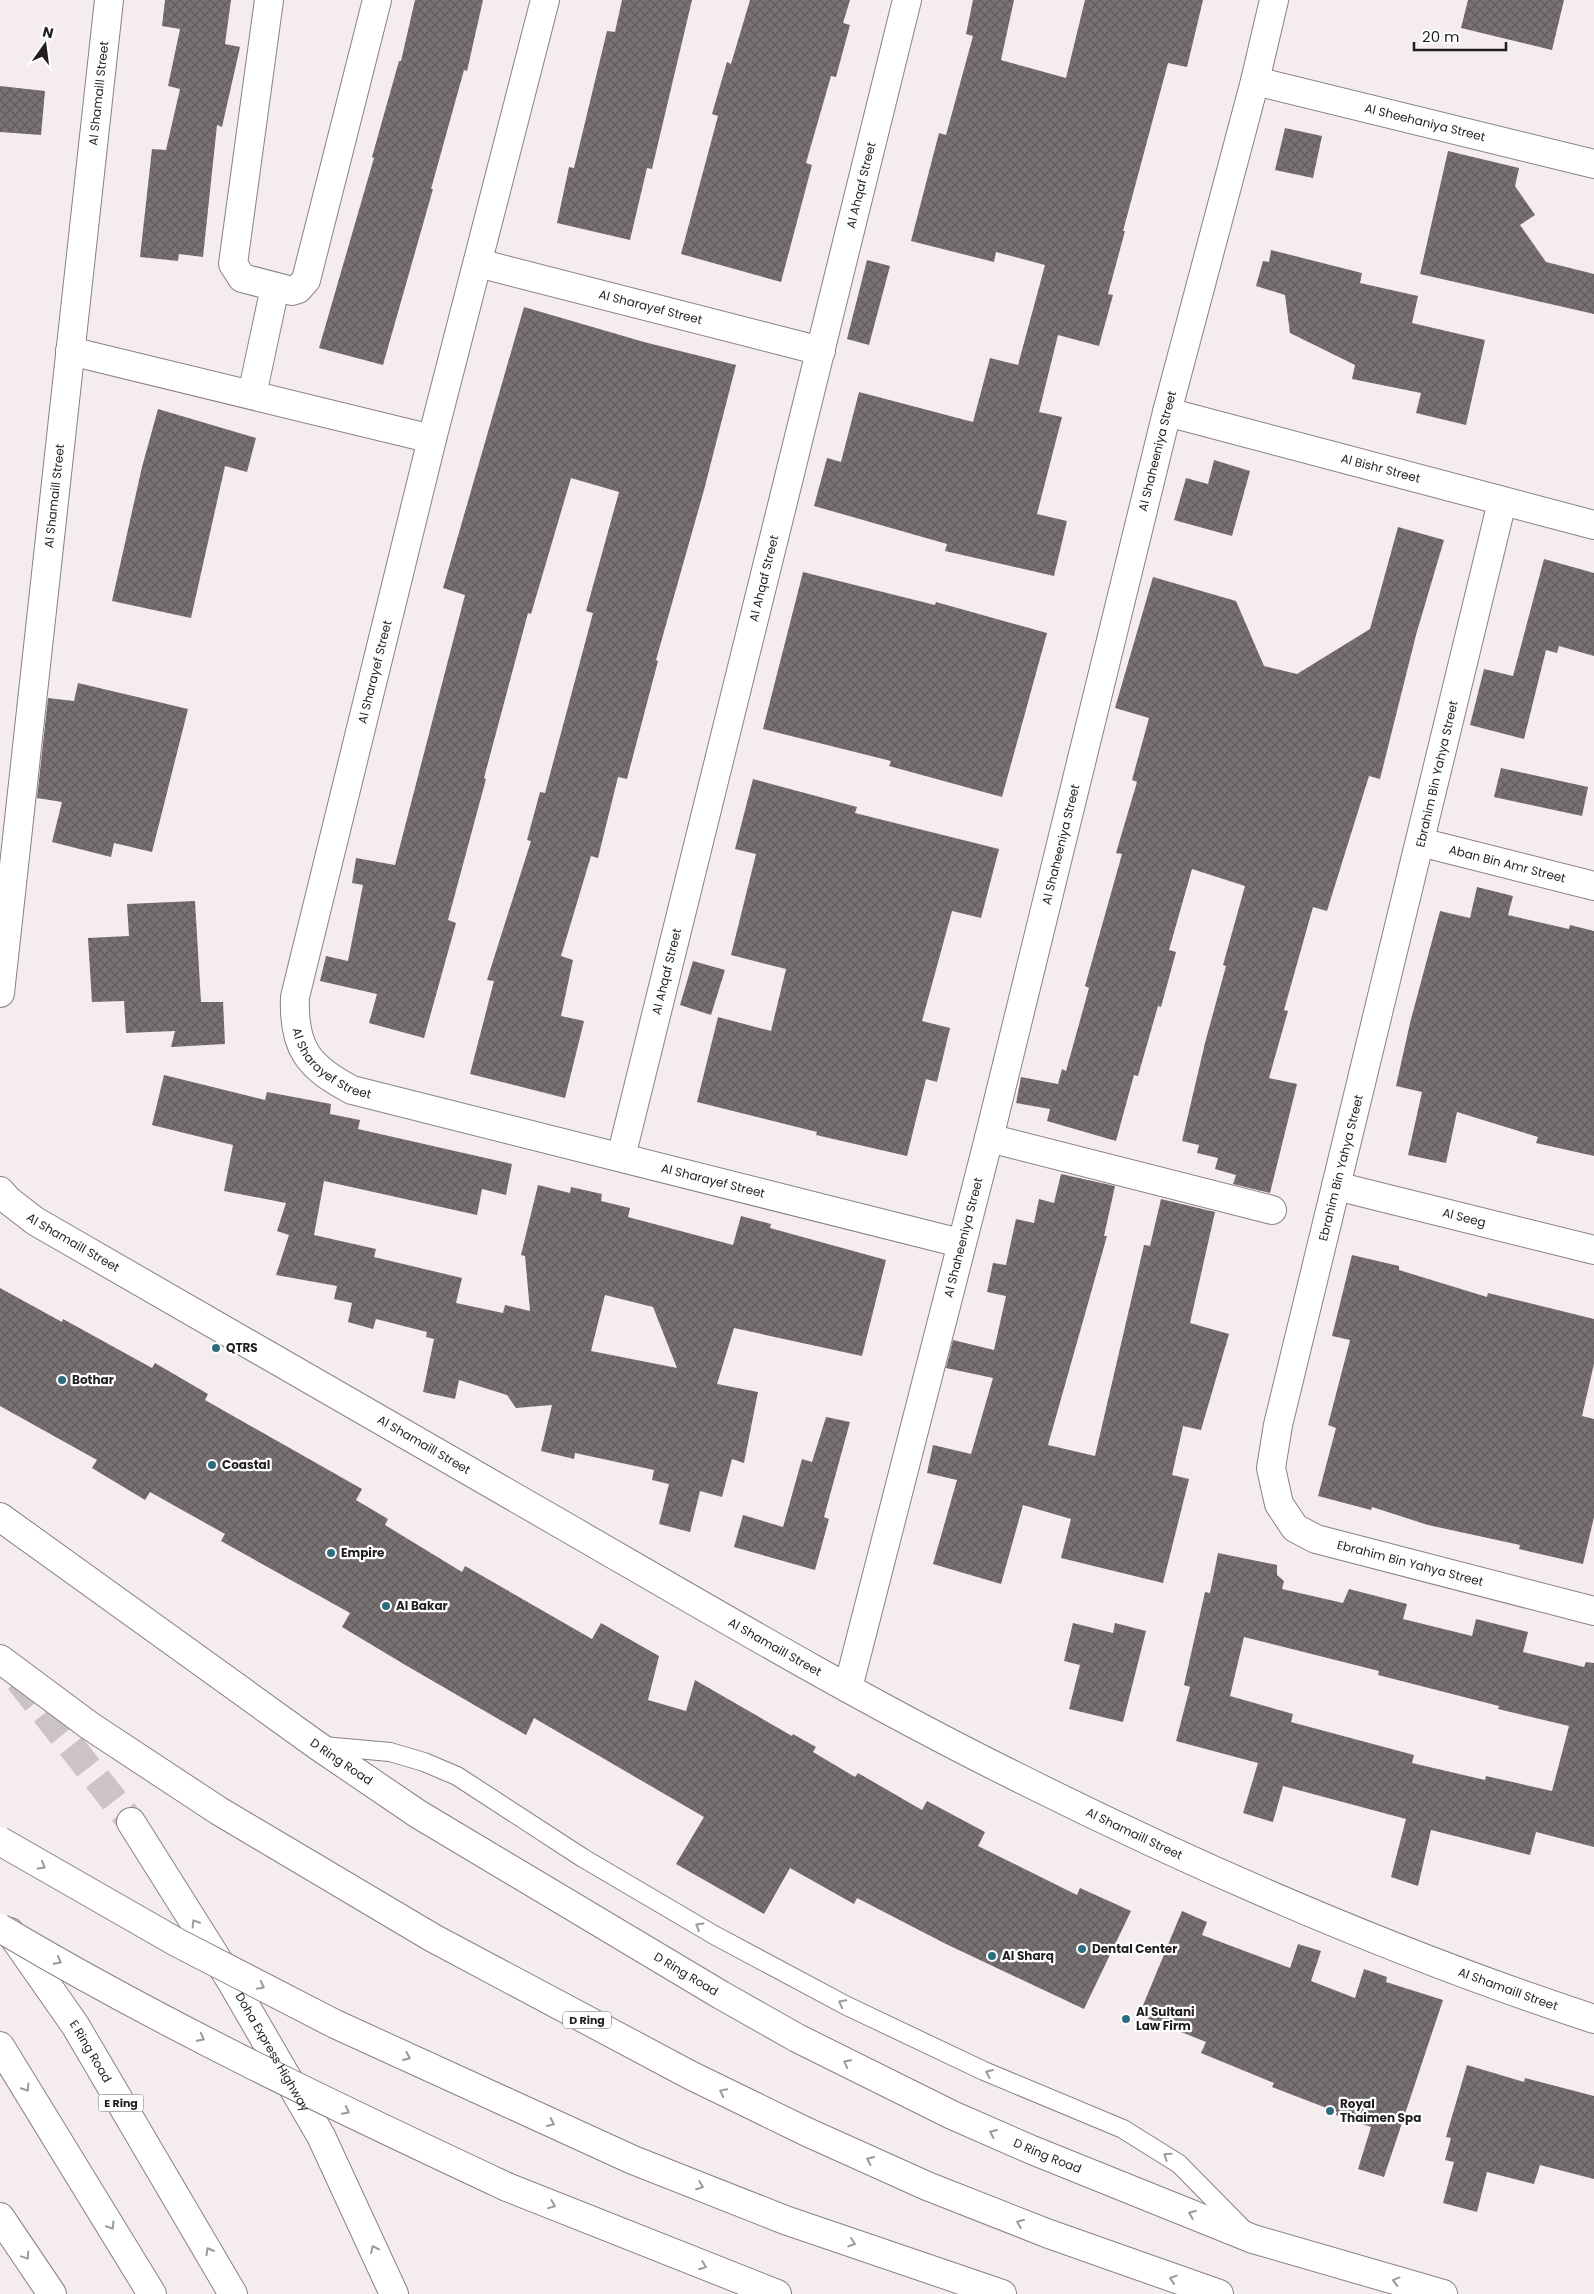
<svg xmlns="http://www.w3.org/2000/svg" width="1594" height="2294" font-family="Poppins,sans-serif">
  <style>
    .building { fill: url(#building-cross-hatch); fill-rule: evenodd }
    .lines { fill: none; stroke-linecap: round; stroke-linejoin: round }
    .tertiary-tunnel { stroke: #cbc3c4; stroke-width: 28; stroke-dasharray: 28 14; stroke-linecap: butt }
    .service-casing { stroke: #898182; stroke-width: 20 }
    .minor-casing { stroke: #898182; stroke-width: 30 }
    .tertiary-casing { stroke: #898182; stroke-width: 30 }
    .secondary-casing { stroke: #898182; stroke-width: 30 }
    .primary-casing { stroke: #898182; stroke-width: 30 }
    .motorway-casing { stroke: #898182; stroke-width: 30 }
    .service { stroke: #fff; stroke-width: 18 }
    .minor { stroke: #fff; stroke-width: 28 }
    .tertiary { stroke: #fff; stroke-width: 28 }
    .secondary { stroke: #fff; stroke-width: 28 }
    .primary { stroke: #fff; stroke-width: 28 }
    .motorway { stroke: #fff; stroke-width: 28 }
    .secondary-bridge-casing { stroke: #898182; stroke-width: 30; stroke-linecap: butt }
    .primary-bridge-casing { stroke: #898182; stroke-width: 30; stroke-linecap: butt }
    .secondary-bridge { stroke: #fff; stroke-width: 28 }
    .primary-bridge { stroke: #fff; stroke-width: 28 }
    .oneway { stroke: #9b9a9a }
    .poi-dot { fill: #2c6e80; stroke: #fff; stroke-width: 2 }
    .labels { text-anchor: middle; stroke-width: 4.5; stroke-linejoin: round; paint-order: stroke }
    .shield { fill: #fff; stroke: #646262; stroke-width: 1 }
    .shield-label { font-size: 11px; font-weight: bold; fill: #211e1e }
    .street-label { font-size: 12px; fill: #211e1e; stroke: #fff }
    .poi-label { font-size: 12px; font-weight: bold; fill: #211e1e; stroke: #fff; text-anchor: start }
  </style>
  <defs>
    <pattern id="building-cross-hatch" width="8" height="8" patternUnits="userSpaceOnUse" patternTransform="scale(1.25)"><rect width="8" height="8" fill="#797172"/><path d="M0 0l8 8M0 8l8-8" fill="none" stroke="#635c5d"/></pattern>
  </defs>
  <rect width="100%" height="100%" fill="#f5eced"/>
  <!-- building -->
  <g class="building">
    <polygon points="165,0 231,0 225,44 240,47 222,127 217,125 203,257 179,254 178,261 140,257 152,149 166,150 180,89 168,86 180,29 162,26"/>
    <polygon points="415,0 483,0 467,71 464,70 431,189 433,189 383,365 319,348 374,158 372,157 399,61 401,61"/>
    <polygon points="622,0 692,0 652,169 647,168 630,240 557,223 569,167 574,168 607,31 615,32"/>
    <polygon points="750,0 850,0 843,23 850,25 836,77 831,76 806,163 812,165 781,282 681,254 718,116 712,114 727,62 731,64"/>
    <polygon points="973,0 1014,0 1001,60 1066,78 1085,0 1203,0 1187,67 1168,63 1123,231 1125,231 1108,294 1113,295 1099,346 1058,335 1039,412 1062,417 1037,514 1067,521 1054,576 945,551 947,544 814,506 827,458 841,462 859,392 973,422 990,358 1018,365 1045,265 996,252 994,262 911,241 939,133 946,135 973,36 966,34"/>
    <polygon points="1468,0 1564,0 1552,50 1461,28"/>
    <polygon points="0,86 45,91 41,135 0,132"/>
    <polygon points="1285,128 1322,136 1313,178 1275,170"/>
    <polygon points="1448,151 1519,168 1515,186 1535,215 1520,225 1546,262 1594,274 1594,314 1420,274"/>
    <polygon points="1271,250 1362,273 1360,283 1418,296 1412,323 1485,340 1466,425 1416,413 1421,393 1352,379 1355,365 1290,333 1285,295 1256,286 1263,261 1269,262"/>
    <polygon points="867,260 890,266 869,345 847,339"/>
    <polygon points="524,307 644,342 736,365 704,490 656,660 658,661 627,779 618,777 598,858 591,856 561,956 573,960 561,1016 584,1021 565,1098 470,1074 494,981 487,980 531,841 527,840 540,792 545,793 593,613 586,611 619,492 571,478 531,614 528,613 484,778 486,779 448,920 456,923 424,1038 369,1023 377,994 320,981 326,956 348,961 363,885 352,883 356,858 395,865 465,595 443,588"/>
    <polygon points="158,409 256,438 247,472 225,466 191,618 112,601 142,467"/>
    <polygon points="1214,460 1250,471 1232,536 1174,520 1186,478 1208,484"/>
    <polygon points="1398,527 1444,540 1416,635 1380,779 1369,776 1327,911 1313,907 1284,1010 1288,1011 1269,1078 1297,1084 1270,1193 1233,1184 1236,1175 1215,1169 1218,1158 1197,1153 1199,1145 1182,1141 1205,1043 1226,966 1223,965 1245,886 1192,869 1169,950 1176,952 1161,1007 1158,1006 1138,1076 1134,1075 1116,1141 1047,1121 1050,1109 1016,1103 1021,1077 1058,1084 1062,1069 1066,1071 1089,988 1085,986 1122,854 1116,853 1137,782 1132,780 1149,718 1115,708 1153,577 1236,601 1264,666 1297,674 1370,629"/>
    <polygon points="1544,559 1594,573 1594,656 1559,646 1557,653 1546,650 1524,739 1470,725 1484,669 1513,676"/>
    <polygon points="803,572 935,605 936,602 1047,633 1002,797 889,766 891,761 763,729"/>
    <polygon points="78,683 188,709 152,852 114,843 111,857 52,842 62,802 37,798 48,698 74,701"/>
    <polygon points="1501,768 1588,787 1582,816 1494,797"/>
    <polygon points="753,779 857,807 855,813 999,849 981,918 952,911 922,1021 950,1028 937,1082 926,1079 907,1156 816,1135 817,1132 697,1102 718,1017 771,1031 786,969 731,955 756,854 735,849"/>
    <polygon points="1477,887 1513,896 1508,915 1569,929 1570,925 1594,931 1594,1156 1536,1143 1538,1137 1457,1112 1446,1163 1408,1155 1422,1092 1396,1086 1410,1023 1440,911 1470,918"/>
    <polygon points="195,901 201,1002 223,1002 225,1044 171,1047 175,1031 126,1033 124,1001 92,1002 88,938 129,936 127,904"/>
    <polygon points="693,961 725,970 711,1015 680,1005"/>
    <path d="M 164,1075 L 265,1100 L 267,1092 L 331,1104 L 330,1114 L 360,1120 L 358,1129 L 512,1164 L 506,1195 L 482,1189 L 477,1215 L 324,1181 L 314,1235 L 376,1249 L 374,1257 L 462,1278 L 456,1303 L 503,1313 L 505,1305 L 530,1311 L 525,1256 L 521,1255 L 538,1185 L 570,1193 L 571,1187 L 602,1194 L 601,1201 L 630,1208 L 628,1217 L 733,1245 L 741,1216 L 771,1224 L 770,1228 L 886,1260 L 862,1356 L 734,1328 L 717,1384 L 758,1392 L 744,1463 L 732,1459 L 722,1497 L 700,1491 L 690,1532 L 659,1524 L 669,1484 L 652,1480 L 654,1470 L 575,1453 L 574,1459 L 541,1451 L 552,1405 L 516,1408 L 507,1395 L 459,1380 L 455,1399 L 423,1392 L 434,1339 L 426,1337 L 427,1332 L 376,1319 L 373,1329 L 348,1322 L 352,1303 L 334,1299 L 337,1286 L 276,1275 L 289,1235 L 277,1231 L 286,1203 L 224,1191 L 233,1145 L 152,1125 ZM 605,1295 L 653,1307 L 677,1368 L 591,1351 Z"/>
    <polygon points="1061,1174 1115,1186 1104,1236 1107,1236 1048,1445 1095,1456 1144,1245 1150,1246 1161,1199 1215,1212 1190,1323 1229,1334 1201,1430 1183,1426 1172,1475 1189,1479 1163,1583 1061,1558 1071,1519 1023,1505 1001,1584 933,1564 957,1480 927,1473 933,1445 971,1454 993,1378 946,1368 953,1340 994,1350 1006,1296 987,1292 993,1263 1006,1265 1016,1219 1034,1223 1039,1199 1054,1203"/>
    <polygon points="1352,1255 1399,1266 1399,1270 1487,1297 1488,1293 1594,1319 1594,1364 1582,1416 1594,1419 1594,1517 1583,1564 1519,1549 1520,1545 1428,1525 1372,1507 1371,1510 1318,1496 1336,1428 1328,1425 1350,1340 1332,1336"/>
    <polygon points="0,1288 62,1322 63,1319 152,1368 155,1363 208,1394 205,1400 362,1489 356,1500 388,1519 385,1525 462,1572 465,1566 592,1639 601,1623 659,1656 648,1700 686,1711 695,1680 792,1736 793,1734 816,1747 813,1752 855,1777 858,1773 922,1810 927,1801 985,1832 978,1846 1077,1895 1080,1888 1131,1911 1084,2009 946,1944 857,1898 854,1904 790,1868 764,1914 676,1864 704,1817 534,1718 526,1735 407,1666 342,1627 350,1613 221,1541 225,1534 150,1492 145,1500 92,1468 97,1460 0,1406"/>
    <polygon points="826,1417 850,1422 824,1517 829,1519 815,1570 734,1547 743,1515 783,1527 802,1459 812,1462"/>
    <path d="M 1218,1553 L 1277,1565 L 1277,1575 L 1284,1581 L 1282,1589 L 1343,1603 L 1349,1589 L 1407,1604 L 1403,1619 L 1472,1636 L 1476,1619 L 1528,1632 L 1523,1652 L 1584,1667 L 1586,1662 L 1594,1663 L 1594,1847 L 1536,1832 L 1530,1855 L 1431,1830 L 1418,1886 L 1391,1877 L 1406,1819 L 1283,1786 L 1273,1822 L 1243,1813 L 1258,1763 L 1176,1741 L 1190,1687 L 1184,1685 L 1205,1592 L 1210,1593 ZM 1244,1637 L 1379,1671 L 1378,1675 L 1499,1706 L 1498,1709 L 1569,1726 L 1552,1791 L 1486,1776 L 1485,1780 L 1412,1763 L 1414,1755 L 1291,1722 L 1293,1714 L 1230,1696 Z"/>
    <polygon points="1073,1623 1113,1633 1115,1623 1146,1631 1123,1722 1069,1709 1080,1665 1064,1661"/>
    <polygon points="1182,1911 1207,1922 1202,1935 1290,1968 1298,1944 1321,1951 1311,1981 1355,1998 1364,1969 1387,1977 1386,1982 1443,2000 1384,2177 1358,2169 1371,2127 1336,2115 1337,2112 1272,2087 1274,2083 1201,2053 1206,2042 1139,2015"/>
    <polygon points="1467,2065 1524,2082 1525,2078 1594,2096 1594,2179 1540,2165 1534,2184 1487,2172 1477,2212 1443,2203 1454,2162 1445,2160 1451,2138 1446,2137"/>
  </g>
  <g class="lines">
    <!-- tertiary-tunnel -->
    <polyline class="tertiary-tunnel" points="19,1680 131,1822"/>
    <!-- service casing -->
    <g class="service-casing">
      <polyline id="service" points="323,1746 390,1752 424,1762 457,1776 583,1858 714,1935 847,2006 984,2071 1123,2129 1179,2164 1245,2231"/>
    </g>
    <!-- minor casing -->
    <g class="minor-casing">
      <g id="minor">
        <polyline points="269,0 233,264 242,278 292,291 298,289 306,280 377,0"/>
        <path id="s1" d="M 545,0 L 432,439 L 295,997 C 293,1048 308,1067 352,1090 L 960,1243"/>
        <path id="s2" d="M 1255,81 L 1594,164"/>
        <path id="s3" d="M 478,263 L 821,351"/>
        <polyline points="70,351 432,439"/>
        <polyline points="252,395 275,287"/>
        <path id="s4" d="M 1167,412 L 1594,525"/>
        <path id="s5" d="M 1502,502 L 1278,1425 L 1271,1468 L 1279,1504 L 1295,1528 L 1316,1539 L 1594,1611"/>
        <path id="s6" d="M 1420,842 L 1594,886"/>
        <path id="s7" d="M 0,993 L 109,0"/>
        <polyline points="989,1138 1272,1210"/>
        <path id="s8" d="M 621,1157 L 907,0"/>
        <path id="s9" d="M 1336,1186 L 1594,1250"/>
        <path id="s10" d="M 0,1191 L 8,1200 L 35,1221 C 208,1320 381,1420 554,1520 C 705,1607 854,1696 1009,1773 C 1198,1868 1393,1953 1594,2019"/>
        <path id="s11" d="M 848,1688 L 989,1138 L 1167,412 L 1255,81 L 1274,0"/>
      </g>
    </g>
    <!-- tertiary casing -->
    <g class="tertiary-casing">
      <g id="tertiary">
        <path id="s12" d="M 131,1822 L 231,1981 L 321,2136 L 394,2294"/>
        <polyline points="0,2217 52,2294"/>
      </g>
    </g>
    <!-- secondary casing -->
    <g class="secondary-casing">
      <g id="secondary">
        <path id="s13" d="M 0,1517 L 318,1746 L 418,1814 L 721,1995 L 797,2038 L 952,2115 L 1032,2150 L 1253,2239 L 1443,2294"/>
        <polyline points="507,2187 777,2294"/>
      </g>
    </g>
    <!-- primary casing -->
    <g class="primary-casing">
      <g id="primary">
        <polyline points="0,1659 90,1726 219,1811 433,1938 690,2075 807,2132 927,2186 1049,2234 1219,2294"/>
        <polyline points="506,2102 633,2160 785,2220 1002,2294"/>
      </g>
    </g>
    <!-- motorway casing -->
    <g class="motorway-casing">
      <g id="motorway">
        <path id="s14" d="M 10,1932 L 75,2025 L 233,2294"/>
        <polyline points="0,2046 152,2294"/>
      </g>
    </g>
    <!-- service -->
    <use href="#service" class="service"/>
    <!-- minor -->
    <use href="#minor" class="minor"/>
    <!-- tertiary -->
    <use href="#tertiary" class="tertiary"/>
    <!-- secondary -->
    <use href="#secondary" class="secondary"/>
    <!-- primary -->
    <use href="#primary" class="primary"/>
    <!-- motorway -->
    <use href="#motorway" class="motorway"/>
    <!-- secondary-bridge casing -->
    <g class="secondary-bridge-casing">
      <path id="secondary-bridge" d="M 0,1928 C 163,2025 336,2107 507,2187"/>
    </g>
    <!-- primary-bridge casing -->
    <g class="primary-bridge-casing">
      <polyline id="primary-bridge" points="0,1841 178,1943 335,2024 506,2102"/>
    </g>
    <!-- secondary-bridge -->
    <use href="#secondary-bridge" class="secondary-bridge"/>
    <!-- primary-bridge -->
    <use href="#primary-bridge" class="primary-bridge"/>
  </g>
  <!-- one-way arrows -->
  <defs><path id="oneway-chevron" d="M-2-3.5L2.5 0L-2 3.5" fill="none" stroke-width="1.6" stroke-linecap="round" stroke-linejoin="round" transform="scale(1.25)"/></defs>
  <g class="oneway">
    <use href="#oneway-chevron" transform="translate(42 1866) rotate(30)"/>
    <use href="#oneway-chevron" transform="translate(195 1923) rotate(-122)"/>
    <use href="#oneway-chevron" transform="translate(699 1926) rotate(-149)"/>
    <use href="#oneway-chevron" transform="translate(58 1961) rotate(28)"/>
    <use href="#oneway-chevron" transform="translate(261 1986) rotate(27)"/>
    <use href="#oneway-chevron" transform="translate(842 2003) rotate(-152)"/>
    <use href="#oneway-chevron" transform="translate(201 2038) rotate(28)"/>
    <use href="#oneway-chevron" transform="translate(407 2057) rotate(24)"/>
    <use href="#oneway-chevron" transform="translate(847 2063) rotate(-153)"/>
    <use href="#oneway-chevron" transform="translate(989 2073) rotate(-157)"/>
    <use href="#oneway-chevron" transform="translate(26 2088) rotate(58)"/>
    <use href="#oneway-chevron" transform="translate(723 2092) rotate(-154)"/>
    <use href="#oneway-chevron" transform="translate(346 2111) rotate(27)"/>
    <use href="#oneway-chevron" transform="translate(551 2123) rotate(25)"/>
    <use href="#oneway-chevron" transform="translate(993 2133) rotate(-156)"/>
    <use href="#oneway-chevron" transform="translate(1167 2156) rotate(-145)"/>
    <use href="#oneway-chevron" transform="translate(870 2160) rotate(-156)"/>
    <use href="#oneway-chevron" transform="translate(700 2186) rotate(21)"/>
    <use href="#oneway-chevron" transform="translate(552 2205) rotate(22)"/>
    <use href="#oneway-chevron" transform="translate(1192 2214) rotate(-158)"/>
    <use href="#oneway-chevron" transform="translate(1020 2223) rotate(-158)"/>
    <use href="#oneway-chevron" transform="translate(111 2226) rotate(58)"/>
    <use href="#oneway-chevron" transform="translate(852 2243) rotate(19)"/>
    <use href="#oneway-chevron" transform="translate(374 2249) rotate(-115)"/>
    <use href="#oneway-chevron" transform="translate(209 2251) rotate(-120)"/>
    <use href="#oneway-chevron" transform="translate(26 2256) rotate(56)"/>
    <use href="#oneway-chevron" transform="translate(703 2266) rotate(21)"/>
    <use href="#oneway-chevron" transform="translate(1173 2279) rotate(-162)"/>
    <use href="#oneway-chevron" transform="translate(1396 2281) rotate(-165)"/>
  </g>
  <!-- markers -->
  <g class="poi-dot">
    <circle cx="216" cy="1348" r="5"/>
    <circle cx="62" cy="1380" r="5"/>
    <circle cx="212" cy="1465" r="5"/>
    <circle cx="331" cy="1553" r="5"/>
    <circle cx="386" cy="1606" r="5"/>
    <circle cx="1082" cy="1949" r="5"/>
    <circle cx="992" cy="1956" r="5"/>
    <circle cx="1126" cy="2019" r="5"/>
    <circle cx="1330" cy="2111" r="5"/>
  </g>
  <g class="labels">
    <!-- shield labels -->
    <g class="shield">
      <rect x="563" y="2011.5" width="48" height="17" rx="4"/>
      <rect x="98.5" y="2094.5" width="45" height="17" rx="4"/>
    </g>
    <g class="shield-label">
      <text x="587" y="2024">D Ring</text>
      <text x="121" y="2107">E Ring</text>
    </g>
    <!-- street labels -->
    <g class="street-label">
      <text dy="4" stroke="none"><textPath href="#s7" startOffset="905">Al Shamaill Street</textPath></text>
      <text dy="4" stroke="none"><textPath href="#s2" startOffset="175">Al Sheehaniya Street</textPath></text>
      <text dy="4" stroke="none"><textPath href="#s8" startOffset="1001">Al Ahqaf Street</textPath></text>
      <text dy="4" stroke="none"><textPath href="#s3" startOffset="178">Al Sharayef Street</textPath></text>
      <text dy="4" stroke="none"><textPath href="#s11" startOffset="1275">Al Shaheeniya Street</textPath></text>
      <text dy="4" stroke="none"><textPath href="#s4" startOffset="221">Al Bishr Street</textPath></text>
      <text dy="4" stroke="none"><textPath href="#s7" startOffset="500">Al Shamaill Street</textPath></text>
      <text dy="4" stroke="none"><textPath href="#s8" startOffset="596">Al Ahqaf Street</textPath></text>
      <text transform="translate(375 672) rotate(-76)" y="4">Al Sharayef Street</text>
      <text transform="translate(1437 774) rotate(-77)" y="4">Ebrahim Bin Yahya Street</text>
      <text dy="4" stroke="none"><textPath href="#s11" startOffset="870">Al Shaheeniya Street</textPath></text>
      <text dy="4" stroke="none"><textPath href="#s6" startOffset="90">Aban Bin Amr Street</textPath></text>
      <text dy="4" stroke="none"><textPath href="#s8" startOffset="191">Al Ahqaf Street</textPath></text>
      <text dy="4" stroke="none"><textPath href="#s1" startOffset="1112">Al Sharayef Street</textPath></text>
      <text transform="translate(1341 1168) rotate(-76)" y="4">Ebrahim Bin Yahya Street</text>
      <text dy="4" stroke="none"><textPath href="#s1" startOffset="1518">Al Sharayef Street</textPath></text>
      <text dy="4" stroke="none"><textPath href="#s9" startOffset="132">Al Seeg</textPath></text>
      <text dy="4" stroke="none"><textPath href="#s11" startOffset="465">Al Shaheeniya Street</textPath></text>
      <text dy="4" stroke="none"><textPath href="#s10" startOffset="90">Al Shamaill Street</textPath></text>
      <text dy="4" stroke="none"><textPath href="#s10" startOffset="495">Al Shamaill Street</textPath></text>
      <text dy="4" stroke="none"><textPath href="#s5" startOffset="1180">Ebrahim Bin Yahya Street</textPath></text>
      <text dy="4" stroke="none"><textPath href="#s10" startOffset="900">Al Shamaill Street</textPath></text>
      <text dy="4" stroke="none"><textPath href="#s13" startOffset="420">D Ring Road</textPath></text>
      <text dy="4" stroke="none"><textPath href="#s10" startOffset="1305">Al Shamaill Street</textPath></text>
      <text dy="4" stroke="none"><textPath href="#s13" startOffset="825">D Ring Road</textPath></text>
      <text dy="4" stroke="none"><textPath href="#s10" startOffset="1710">Al Shamaill Street</textPath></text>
      <text dy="4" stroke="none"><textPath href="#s14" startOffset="144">E Ring Road</textPath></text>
      <text dy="4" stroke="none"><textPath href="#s12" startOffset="270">Doha Express Highway</textPath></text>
      <text dy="4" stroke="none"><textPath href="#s13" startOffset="1230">D Ring Road</textPath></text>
    </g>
    <!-- poi labels -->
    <g class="poi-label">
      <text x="226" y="1352">QTRS</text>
      <text x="72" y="1384">Bothar</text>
      <text x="222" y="1469">Coastal</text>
      <text x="341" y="1557">Empire</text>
      <text x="396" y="1610">Al Bakar</text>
      <text x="1092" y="1953">Dental Center</text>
      <text x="1002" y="1960">Al Sharq</text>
      <text x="1136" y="2016">Al Sultani<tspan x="1136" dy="14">Law Firm</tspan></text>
      <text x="1340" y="2108">Royal<tspan x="1340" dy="14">Thaimen Spa</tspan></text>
    </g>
  </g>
  <!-- north arrow -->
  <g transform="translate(45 45) rotate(14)" stroke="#ffffff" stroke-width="4" paint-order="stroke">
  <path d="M0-4L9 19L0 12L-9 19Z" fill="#211e1e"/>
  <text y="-8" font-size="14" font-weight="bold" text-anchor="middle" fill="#211e1e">N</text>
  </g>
  <!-- scale -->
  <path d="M1414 42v8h92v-8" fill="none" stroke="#211e1e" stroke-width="2.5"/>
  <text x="1422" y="42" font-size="15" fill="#211e1e" stroke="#ffffff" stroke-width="4" paint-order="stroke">20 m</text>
</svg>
